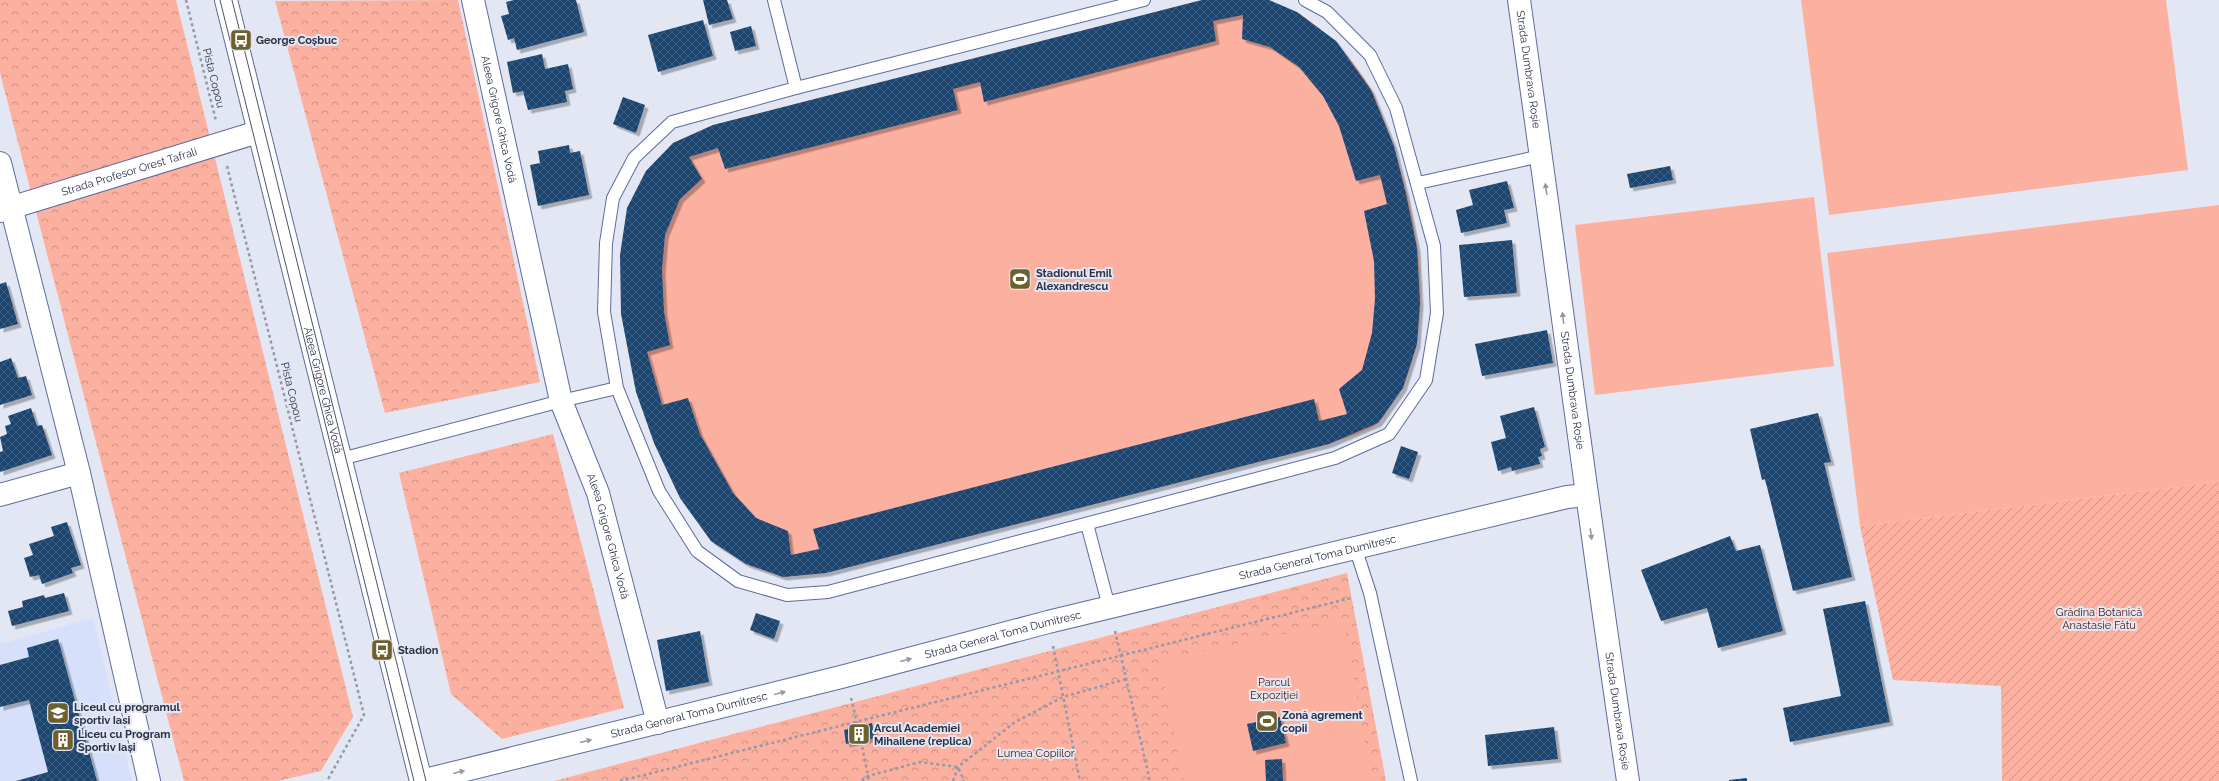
<svg xmlns="http://www.w3.org/2000/svg" width="2219" height="781" font-family="Raleway,sans-serif">
  <style>
    .built { fill: #d7e0fb }
    .park { fill: url(#park-crowns) }
    .garden { fill: url(#garden-furrows) }
    .pitch { fill: #fcb0a0 }
    .building { fill: url(#building-cross-hatch); fill-rule: evenodd; filter: url(#shadow) }
    .lines { fill: none; stroke-linecap: round; stroke-linejoin: round }
    .lane-casing { stroke: #5d6ba0; stroke-width: 14 }
    .street-casing { stroke: #5d6ba0; stroke-width: 24 }
    .secondary-casing { stroke: #5d6ba0; stroke-width: 24 }
    .path { stroke: #9499aa; stroke-width: 2.5; stroke-dasharray: 3 3; stroke-linecap: butt }
    .lane { stroke: #fff; stroke-width: 12 }
    .street { stroke: #fff; stroke-width: 22 }
    .secondary { stroke: #fff; stroke-width: 22 }
    .tram { stroke: #4d5368; stroke-width: 1 }
    .oneway { fill: #9498a3 }
    .labels { text-anchor: middle; stroke-width: 4; stroke-linejoin: round; paint-order: stroke }
    .poi-label { font-size: 11px; font-weight: bold; fill: #2a3047; stroke: #e3e7f3; text-anchor: start }
    .street-label { font-size: 11px; fill: #2a3047; stroke: #e3e7f3 }
    .park-label { font-size: 11px; fill: #4c150b; stroke: #e3e7f3 }
  </style>
  <defs>
    <pattern id="park-crowns" width="20" height="18" patternUnits="userSpaceOnUse"><rect width="20" height="18" fill="#fcb0a0"/><path d="M2 6a3 3 0 1 1 6 0M12 15a3 3 0 1 1 6 0" fill="none" stroke="#cc9084"/></pattern>
    <pattern id="garden-furrows" width="10" height="10" patternUnits="userSpaceOnUse"><rect width="10" height="10" fill="#fcb0a0"/><path d="M-1 1l2-2M0 10L10 0M9 11l2-2" fill="none" stroke="#cc9084"/></pattern>
    <pattern id="building-cross-hatch" width="8" height="8" patternUnits="userSpaceOnUse"><rect width="8" height="8" fill="#1c446f"/><path d="M0 0l8 8M0 8l8-8" fill="none" stroke="#3d5d81"/></pattern>
    <filter id="shadow"><feDropShadow dx="3.5" dy="3.5" stdDeviation="0" flood-color="#0004"/></filter>
  </defs>
  <rect width="100%" height="100%" fill="#e3e7f3"/>
  <!-- built -->
  <polygon class="built" points="93,618 132,781 0,781 0,644"/>
  <!-- park -->
  <g class="park">
    <polygon points="0,0 176,0 353,717 321,771 278,781 184,781 0,73"/>
    <polygon points="458,0 540,382 385,413 275,1"/>
    <polygon points="553,434 624,708 502,739 451,694 399,473"/>
    <polygon points="1347,573 1386,781 554,781"/>
  </g>
  <!-- garden -->
  <polygon class="garden" points="2219,482 2219,781 2002,781 2001,686 1893,680 1860,526"/>
  <!-- pitch -->
  <g class="pitch">
    <path d="M 1202,0 C 1234,0 1270,0 1298,13 C 1328,32 1353,58 1371,89 C 1377,100 1380,112 1385,123 C 1415,201 1444,331 1392,404 C 1387,410 1383,420 1377,424 C 1364,433 1344,438 1329,444 L 826,573 L 783,577 L 746,564 L 711,541 L 680,498 L 654,443 L 627,208 L 646,171 L 673,143 L 713,125 Z"/>
    <polygon points="1801,0 2166,0 2188,170 1829,215"/>
    <polygon points="1814,197 1834,366 1595,395 1575,225"/>
    <polygon points="2219,205 2219,482 1860,526 1827,253"/>
    <polygon points="1344,621 1372,781 1184,781 1159,661"/>
  </g>
  <!-- building -->
  <g class="building">
    <polygon points="514,0 576,0 584,32 517,50 514,38 508,40 501,16 509,14 506,2"/>
    <polygon points="703,0 727,0 733,19 709,25"/>
    <path d="M 1202,0 L 1269,0 L 1297,12 L 1336,41 L 1371,90 L 1394,146 L 1406,194 L 1417,248 L 1420,303 L 1417,344 L 1403,388 L 1378,423 L 1329,444 L 826,573 L 783,577 L 746,564 L 711,541 L 680,498 L 654,443 L 636,392 L 621,314 L 620,255 L 627,208 L 646,171 L 673,143 L 713,125 ZM 1243,15 L 1242,39 L 1270,47 L 1299,67 L 1323,96 L 1339,126 L 1356,181 L 1380,175 L 1387,204 L 1364,211 L 1374,261 L 1375,299 L 1372,333 L 1362,370 L 1339,389 L 1347,414 L 1319,421 L 1314,399 L 813,529 L 819,549 L 791,555 L 788,531 L 756,518 L 733,493 L 700,434 L 688,398 L 662,405 L 647,352 L 670,345 L 664,312 L 662,270 L 665,235 L 680,199 L 702,179 L 689,157 L 718,148 L 725,169 L 958,110 L 953,89 L 980,82 L 984,102 L 1216,41 L 1213,21 Z"/>
    <polygon points="703,20 713,56 658,72 648,35"/>
    <polygon points="751,26 756,46 735,51 730,32"/>
    <polygon points="542,54 545,69 568,64 573,89 565,91 567,102 528,110 523,91 513,93 507,62"/>
    <polygon points="623,97 645,105 636,133 613,124"/>
    <polygon points="569,145 570,153 580,151 589,195 538,206 530,165 540,163 538,151"/>
    <polygon points="1670,166 1673,180 1630,188 1627,174"/>
    <polygon points="1507,181 1514,208 1504,210 1507,223 1461,233 1456,210 1473,205 1469,190"/>
    <polygon points="1512,240 1517,293 1464,297 1459,245"/>
    <polygon points="6,282 18,324 0,329 0,284"/>
    <polygon points="1547,330 1553,363 1482,376 1475,344"/>
    <polygon points="11,358 18,378 26,376 32,395 0,405 0,362"/>
    <polygon points="1534,407 1545,447 1540,449 1542,456 1538,457 1540,464 1512,471 1511,467 1498,471 1491,442 1506,438 1500,416"/>
    <polygon points="31,408 37,426 42,425 52,455 0,472 0,452 3,451 0,437 7,434 5,426 11,424 8,416"/>
    <polygon points="1818,413 1831,462 1824,463 1852,577 1793,591 1765,479 1762,480 1750,429"/>
    <polygon points="1401,446 1418,452 1409,479 1392,473"/>
    <polygon points="67,522 81,565 71,568 73,573 42,584 39,575 30,577 24,558 33,555 29,544 54,536 51,527"/>
    <polygon points="1730,536 1736,551 1760,545 1783,631 1718,648 1707,608 1661,621 1641,570"/>
    <polygon points="64,593 69,611 12,626 8,611 23,607 22,601 44,595 45,598"/>
    <polygon points="1865,601 1890,722 1790,742 1783,708 1841,696 1823,609"/>
    <polygon points="756,613 780,621 774,639 750,630"/>
    <polygon points="700,631 709,682 666,691 657,640"/>
    <polygon points="58,639 97,781 16,781 48,772 29,700 0,707 0,665 29,657 27,648"/>
    <polygon points="1280,717 1286,743 1253,751 1247,724"/>
    <polygon points="872,723 875,738 846,744 844,730"/>
    <polygon points="1554,727 1558,759 1488,766 1485,735"/>
    <polygon points="1282,759 1283,781 1266,781 1265,760"/>
    <polygon points="1747,778 1747,781 1729,781 1729,780"/>
  </g>
  <g class="lines">
    <!-- lane casing -->
    <g class="lane-casing">
      <g id="lane">
        <polyline points="774,0 796,88"/>
        <polyline points="1144,0 796,88 672,122 634,158 613,198 606,243 604,312 617,388 659,491 697,551 738,581 787,595 828,592 1335,458 1389,434 1426,380 1437,313 1434,246 1396,108 1370,55 1327,12 1305,0"/>
        <polyline points="1418,183 1541,156"/>
        <polyline points="341,459 561,401 617,388"/>
        <polyline points="1087,524 1109,607"/>
        <polyline points="1355,547 1370,593 1411,781"/>
      </g>
    </g>
    <!-- street casing -->
    <g class="street-casing">
      <g id="street">
        <path id="s1" d="M 473,0 L 561,401 L 598,493 L 658,723"/>
        <path id="s2" d="M 1519,0 C 1556,260 1589,521 1628,781"/>
        <polyline points="0,163 79,473 149,781"/>
        <path id="s3" d="M 0,211 L 258,132"/>
        <polyline points="0,495 79,473"/>
        <path id="s4" d="M 421,781 L 845,676 L 1048,622 L 1567,497 L 1586,495"/>
      </g>
    </g>
    <!-- secondary casing -->
    <g class="secondary-casing">
      <g id="secondary">
        <path id="s5" d="M 226,0 L 421,781"/>
      </g>
    </g>
    <!-- path -->
    <g class="path">
      <polyline points="186,0 216,121"/>
      <polyline points="227,166 364,715 327,781"/>
      <polyline points="1115,631 1150,781"/>
      <polyline points="1053,646 1080,781"/>
      <polyline points="851,698 858,727"/>
      <polyline points="861,741 869,781"/>
      <polyline points="620,781 1351,598"/>
      <polyline points="862,781 868,776 920,762 958,767 964,781"/>
      <polyline points="953,781 958,767 1015,722 1063,697 1126,679"/>
    </g>
    <!-- lane -->
    <use href="#lane" class="lane"/>
    <!-- street -->
    <use href="#street" class="street"/>
    <!-- secondary -->
    <use href="#secondary" class="secondary"/>
    <!-- tram -->
    <g class="tram">
      <polyline points="220,0 414,781"/>
      <polyline points="232,0 426,781"/>
    </g>
  </g>
  <!-- one-way arrows -->
  <defs><path id="oneway-solid" d="M-6-.8H1V-3.2L6.5 0L1 3.2V.8H-6Z"/></defs>
  <g class="oneway">
    <use href="#oneway-solid" transform="translate(1546 189) rotate(-98)"/>
    <use href="#oneway-solid" transform="translate(1563 318) rotate(-97)"/>
    <use href="#oneway-solid" transform="translate(1591 534) rotate(82)"/>
    <use href="#oneway-solid" transform="translate(906 660) rotate(-15)"/>
    <use href="#oneway-solid" transform="translate(780 693) rotate(-14)"/>
    <use href="#oneway-solid" transform="translate(586 741) rotate(-14)"/>
    <use href="#oneway-solid" transform="translate(459 772) rotate(-14)"/>
  </g>
  <!-- icons -->
  <defs>
    <g id="bus-square" transform="scale(1.15)"><rect x="-9" y="-9" width="18" height="18" rx="4" fill="#6f5f2d" stroke="#e3e7f3"/><path d="M-5-6H5V4H4V6H2V4H-2V6H-4V4H-5ZM-3.5-4V0h7V-4ZM-3.5 1.2v1.5H-2V1.2ZM2 1.2v1.5H3.5V1.2Z" fill="#fff"/></g>
    <g id="stadium-square" transform="scale(1.15)"><rect x="-9" y="-9" width="18" height="18" rx="4" fill="#6f5f2d" stroke="#e3e7f3"/><path d="M0-5a6.5 5 0 1 0 0 10a6.5 5 0 1 0 0-10ZM-3.5-1.8h7v3.6h-7Z" fill="#fff"/></g>
    <g id="school-square" transform="scale(1.15)"><rect x="-9" y="-9" width="18" height="18" rx="4" fill="#6f5f2d" stroke="#e3e7f3"/><path d="M0-5L7-2L0 1L-7-2ZM-4 1L0 2.5L4 1V4Q0 6-4 4Z" fill="#fff"/></g>
    <g id="building-square" transform="scale(1.15)"><rect x="-9" y="-9" width="18" height="18" rx="4" fill="#6f5f2d" stroke="#e3e7f3"/><path d="M-4-6H4V6H1V3H-1V6H-4ZM-2.5-4.3h1.7v1.8h-1.7ZM.8-4.3h1.7v1.8H.8ZM-2.5-1h1.7V.8h-1.7ZM.8-1h1.7V.8H.8Z" fill="#fff"/></g>
  </defs>
  <g fill-rule="evenodd">
    <use href="#bus-square" x="241" y="40"/>
    <use href="#stadium-square" x="1020" y="279"/>
    <use href="#bus-square" x="382" y="650"/>
    <use href="#school-square" x="58" y="713"/>
    <use href="#stadium-square" x="1267" y="721"/>
    <use href="#building-square" x="859" y="734"/>
    <use href="#building-square" x="63" y="740"/>
  </g>
  <g class="labels">
    <!-- poi labels -->
    <g class="poi-label">
      <text x="256" y="44">George Coșbuc</text>
      <text x="1036" y="277">Stadionul Emil<tspan x="1036" dy="13">Alexandrescu</tspan></text>
      <text x="398" y="654">Stadion</text>
      <text x="74" y="711">Liceul cu programul<tspan x="74" dy="13">sportiv Iasi</tspan></text>
      <text x="1282" y="719">Zonă agrement<tspan x="1282" dy="13">copii</tspan></text>
      <text x="874" y="732">Arcul Academiei<tspan x="874" dy="13">Mihailene (replica)</tspan></text>
      <text x="78" y="738">Liceu cu Program<tspan x="78" dy="13">Sportiv Iași</tspan></text>
    </g>
    <!-- street labels -->
    <g class="street-label">
      <text dy="4" stroke="none"><textPath href="#s2" startOffset="70">Strada Dumbrava Roșie</textPath></text>
      <text transform="translate(214 78) rotate(76)" y="4">Pista Copou</text>
      <text dy="4" stroke="none"><textPath href="#s1" startOffset="122">Aleea Grigore Ghica Vodă</textPath></text>
      <text dy="4" stroke="none"><textPath href="#s3" startOffset="135">Strada Profesor Orest Tafrali</textPath></text>
      <text dy="4" stroke="none"><textPath href="#s5" startOffset="402">Aleea Grigore Ghica Vodă</textPath></text>
      <text dy="4" stroke="none"><textPath href="#s2" startOffset="394">Strada Dumbrava Roșie</textPath></text>
      <text transform="translate(292 392) rotate(76)" y="4">Pista Copou</text>
      <text dy="4" stroke="none"><textPath href="#s1" startOffset="554">Aleea Grigore Ghica Vodă</textPath></text>
      <text dy="4" stroke="none"><textPath href="#s4" startOffset="924">Strada General Toma Dumitresc</textPath></text>
      <text dy="4" stroke="none"><textPath href="#s4" startOffset="600">Strada General Toma Dumitresc</textPath></text>
      <text dy="4" stroke="none"><textPath href="#s2" startOffset="718">Strada Dumbrava Roșie</textPath></text>
      <text dy="4" stroke="none"><textPath href="#s4" startOffset="276">Strada General Toma Dumitresc</textPath></text>
    </g>
    <!-- park labels -->
    <g class="park-label">
      <text x="2099" y="616">Grădina Botanică<tspan x="2099" dy="13">Anastasie Fătu</tspan></text>
      <text x="1274" y="686">Parcul<tspan x="1274" dy="13">Expoziției</tspan></text>
      <text x="1036" y="757">Lumea Copiilor</text>
    </g>
  </g>
</svg>
